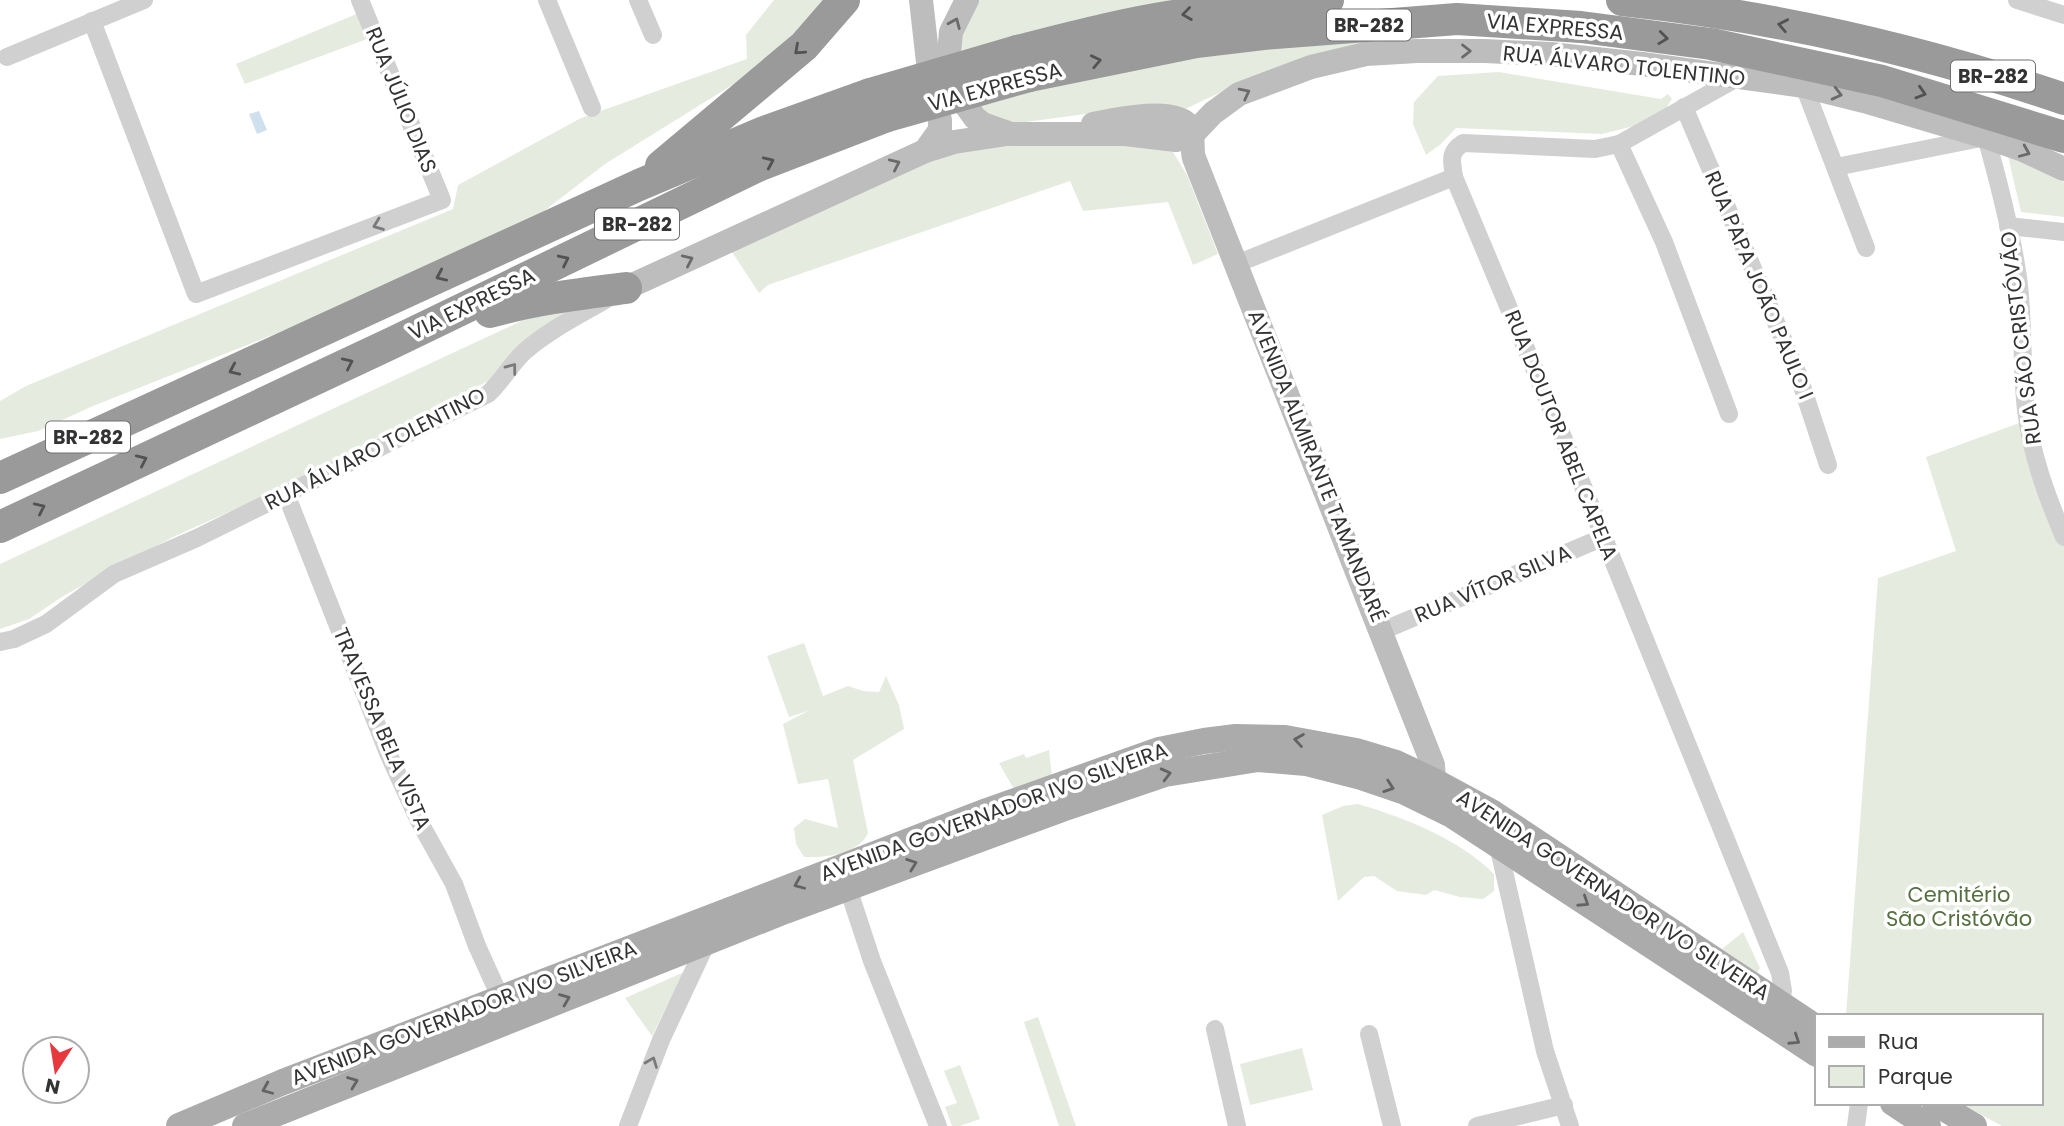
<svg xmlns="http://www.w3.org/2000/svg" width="2064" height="1126" font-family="Poppins,sans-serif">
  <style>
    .green { fill: #e5ecdf }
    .water { fill: #cfe1ee }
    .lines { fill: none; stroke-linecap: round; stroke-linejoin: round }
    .minor { stroke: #d0d0d0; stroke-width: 18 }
    .secondary { stroke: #bdbdbd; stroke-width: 24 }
    .primary { stroke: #ababab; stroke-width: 26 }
    .motorway { stroke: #9a9a9a; stroke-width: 32 }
    .motorway-bridge { stroke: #9a9a9a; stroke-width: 32 }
    .oneway { stroke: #525252 }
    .oneway2 { stroke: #6a6a6a }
    .oneway3 { stroke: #7a7a7a }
    .oneway4 { stroke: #636363 }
    .labels { text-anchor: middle; stroke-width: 7; stroke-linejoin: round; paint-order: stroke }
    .shield { fill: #fff; stroke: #707070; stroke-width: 2 }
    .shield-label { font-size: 19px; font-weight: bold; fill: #333 }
    .street-label { font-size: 21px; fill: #333; stroke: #fff }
    .park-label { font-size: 21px; fill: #54703f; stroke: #fff }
  </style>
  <rect width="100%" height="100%" fill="#fff"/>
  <!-- green -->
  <g class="green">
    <polygon points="774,0 834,0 782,54 605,164 526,225 285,330 93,406 38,431 0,439 0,401 26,386 453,209 458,185 581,118 747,59 746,35"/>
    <polygon points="977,0 1177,0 1066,23 960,51 961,20"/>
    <polygon points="359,13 370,38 245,84 236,64"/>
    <polygon points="1377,39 1234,86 1183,110 1108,111 1011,124 992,122 972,104 1227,51"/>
    <polygon points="1499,72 1661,99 1668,94 1672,99 1665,110 1638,125 1602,134 1456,128 1441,144 1426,155 1413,124 1414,102 1438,76"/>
    <polygon points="1146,143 1173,152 1187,175 1218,254 1193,265 1168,202 1083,211 1070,181 768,285 759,293 732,252 939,154 1005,144"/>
    <polygon points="2008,156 2064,182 2064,217 2021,212"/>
    <polygon points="545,310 569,310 532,336 494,378 251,502 173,537 65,595 29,619 0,629 0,564"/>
    <polygon points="2022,422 2023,444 2064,546 2064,1126 2002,1126 1960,1103 2041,1103 2041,1016 1846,1016 1878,578 1956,551 1926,457"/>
    <path d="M 804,643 L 823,696 L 848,686 L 863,691 L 879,692 L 886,676 L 899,705 L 904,729 L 853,760 L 868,833 C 859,854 825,858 804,857 L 796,844 L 794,828 L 805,819 L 838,828 L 828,779 L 798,784 L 783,724 L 808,711 L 789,717 L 767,656 Z"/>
    <polygon points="1049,750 1052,777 1015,791 999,763 1024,754 1026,758"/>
    <path d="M 1358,804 C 1406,818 1459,839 1494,874 L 1494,891 L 1483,899 L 1460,897 L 1434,890 L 1426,895 L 1397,891 L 1374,876 L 1364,877 L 1338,901 L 1322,815 L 1343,806 Z"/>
    <polygon points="1743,932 1760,968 1757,973 1722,949"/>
    <polygon points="689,970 677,986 652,1036 625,998"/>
    <polygon points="1038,1017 1076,1126 1059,1126 1024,1022"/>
    <polygon points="1302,1048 1313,1090 1250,1105 1240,1064"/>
    <polygon points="960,1065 980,1119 960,1126 952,1126 945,1107 957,1103 944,1071"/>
  </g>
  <!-- water -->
  <polygon class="water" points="259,111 267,130 257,134 249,114"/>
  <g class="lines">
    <!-- minor -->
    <g class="minor">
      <polyline points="547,0 592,108"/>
      <polyline points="638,0 653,35"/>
      <polyline points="2017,0 2064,15"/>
      <polyline points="92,21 196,294 442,200 360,0"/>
      <polyline points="7,57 144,0"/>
      <path d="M 1739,77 L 1619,144 L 1595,149 L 1463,143 C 1448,153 1452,161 1454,177 L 1565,442 L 1780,973 L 1783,991 L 1780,1004"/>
      <polyline points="1804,86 1866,248"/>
      <polyline points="1684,107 1798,374 1828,465"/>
      <polyline points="1619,144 1664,242 1729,414"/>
      <path d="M 1836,167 L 1986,137 C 1999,183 2011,230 2018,277 C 2024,321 2021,366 2026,410 C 2031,454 2047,497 2064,537"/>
      <polyline points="2008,226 2064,232"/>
      <polyline points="1236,264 1454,177"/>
      <polyline points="286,494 388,753 419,821 454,884 477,946 501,999"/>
      <polyline points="1382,631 1604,537"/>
      <path d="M 0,642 L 14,639 L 46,624 L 114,574 L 197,538 L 488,394 C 502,381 511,364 525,351 C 550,329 582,314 610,297"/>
      <polyline points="1498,845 1545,1051 1570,1126"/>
      <polyline points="848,888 872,961 938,1126"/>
      <polyline points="1215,1029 1237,1126"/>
      <polyline points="1369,1034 1392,1126"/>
      <polyline points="628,1126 661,1040 707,942"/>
      <polyline points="1477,1126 1564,1105"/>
      <polyline points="1856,1126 1859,1103"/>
    </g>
    <!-- secondary -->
    <g class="secondary">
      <polyline points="921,0 931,89 940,120 940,130 925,151"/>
      <polyline points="967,0 951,32 949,53 962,100 975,118 983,124 1011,134 1125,134 1176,140 1192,135 1213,113 1239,94 1311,67 1366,54 1417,51 1485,51 1550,54 1642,64 1804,86 1864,101 1986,137 2023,150 2064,169"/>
      <path d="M 1093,124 C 1113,120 1175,106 1189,126 C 1195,135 1191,148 1194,158 L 1433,765 L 1434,781"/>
      <polyline points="626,288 925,151 954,142 1007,134"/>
    </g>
    <!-- primary -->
    <g class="primary">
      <polyline points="1893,1103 1928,1126"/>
      <polyline points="1935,1103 1974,1126"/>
      <polyline points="179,1126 283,1082 987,811 1159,750 1204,741 1236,737 1285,738 1356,751 1396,763 1434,781 1493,813 1817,1028"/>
      <polyline points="245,1126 785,911 1062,809 1165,774 1258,759 1306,763 1361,777 1405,792 1452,815 1817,1054"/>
    </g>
    <!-- motorway -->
    <g class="motorway">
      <path d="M 1622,0 C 1772,16 1922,50 2064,99"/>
      <path d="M 1017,51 C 1069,38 1121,24 1173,16 C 1225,8 1276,4 1328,0"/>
      <polyline points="1029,76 1196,42 1263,34 1457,19 1581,27 1711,44 1882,81 2064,137"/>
      <polyline points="661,166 804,46 844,0"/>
      <path d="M 490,312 C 535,299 579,294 626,288"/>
      <polyline points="0,478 639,185 764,132 870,94"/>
      <polyline points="0,527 392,343 760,165 887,116"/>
    </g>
    <!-- motorway-bridge -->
    <g class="motorway-bridge">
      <polyline points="870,94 1017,51"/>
      <polyline points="887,116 1029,76"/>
    </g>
  </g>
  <!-- one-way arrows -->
  <defs><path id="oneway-chevron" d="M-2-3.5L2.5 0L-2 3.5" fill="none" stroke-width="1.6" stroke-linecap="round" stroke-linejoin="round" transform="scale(1.75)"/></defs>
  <g class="oneway">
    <use href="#oneway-chevron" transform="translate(1187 14) rotate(172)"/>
    <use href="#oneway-chevron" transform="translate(1783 25) rotate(-169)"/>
    <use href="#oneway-chevron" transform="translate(1663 38) rotate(7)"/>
    <use href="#oneway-chevron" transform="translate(799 50) rotate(138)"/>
    <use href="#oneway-chevron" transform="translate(1096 61) rotate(-12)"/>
    <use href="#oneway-chevron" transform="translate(1921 93) rotate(17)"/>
    <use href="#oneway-chevron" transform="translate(769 162) rotate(-24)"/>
    <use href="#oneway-chevron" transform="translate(564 260) rotate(-26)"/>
    <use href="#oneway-chevron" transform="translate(441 276) rotate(156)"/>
    <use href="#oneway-chevron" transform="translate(348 363) rotate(-25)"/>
    <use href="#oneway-chevron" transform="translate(234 370) rotate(156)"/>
    <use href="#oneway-chevron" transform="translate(142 460) rotate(-25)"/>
    <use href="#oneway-chevron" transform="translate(40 508) rotate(-25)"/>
  </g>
  <g class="oneway2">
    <use href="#oneway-chevron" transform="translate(955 23) rotate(-67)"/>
    <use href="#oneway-chevron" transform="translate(1466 51)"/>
    <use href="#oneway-chevron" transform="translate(1245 93) rotate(-27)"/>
    <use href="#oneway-chevron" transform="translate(1837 94) rotate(14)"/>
    <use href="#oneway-chevron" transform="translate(2025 152) rotate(23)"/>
    <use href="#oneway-chevron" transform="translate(895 164) rotate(-25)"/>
    <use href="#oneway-chevron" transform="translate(688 260) rotate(-25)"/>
  </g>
  <g class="oneway3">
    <use href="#oneway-chevron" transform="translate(378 225) rotate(159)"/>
    <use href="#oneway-chevron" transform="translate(512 368) rotate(-53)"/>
    <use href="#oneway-chevron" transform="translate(652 1062) rotate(-69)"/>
  </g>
  <g class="oneway4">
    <use href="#oneway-chevron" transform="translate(1299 740) rotate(-171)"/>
    <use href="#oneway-chevron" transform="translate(1166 774) rotate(-14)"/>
    <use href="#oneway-chevron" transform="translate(1389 787) rotate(19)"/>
    <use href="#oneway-chevron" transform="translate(912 864) rotate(-20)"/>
    <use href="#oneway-chevron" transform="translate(799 884) rotate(157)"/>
    <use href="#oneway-chevron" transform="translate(1584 902) rotate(33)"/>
    <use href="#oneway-chevron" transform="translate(565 999) rotate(-22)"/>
    <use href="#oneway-chevron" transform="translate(1795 1040) rotate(33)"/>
    <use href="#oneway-chevron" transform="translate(353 1082) rotate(-21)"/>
    <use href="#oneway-chevron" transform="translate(267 1089) rotate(157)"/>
  </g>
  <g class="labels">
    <!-- shield labels -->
    <g class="shield">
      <rect x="1327" y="9.5" width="84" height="31" rx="5"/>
      <rect x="1951" y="60.5" width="84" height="31" rx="5"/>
      <rect x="595" y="208.5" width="84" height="31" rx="5"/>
      <rect x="46" y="421.5" width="84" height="31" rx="5"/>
    </g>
    <g class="shield-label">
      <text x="1369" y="32">BR-282</text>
      <text x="1993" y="83">BR-282</text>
      <text x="637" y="231">BR-282</text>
      <text x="88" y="444">BR-282</text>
    </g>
    <!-- street labels -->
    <g class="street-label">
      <text transform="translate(1555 27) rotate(5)" y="7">VIA EXPRESSA</text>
      <text transform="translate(1624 66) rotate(6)" y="7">RUA ÁLVARO TOLENTINO</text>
      <text transform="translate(995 87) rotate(-15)" y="7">VIA EXPRESSA</text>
      <text transform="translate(401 100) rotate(68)" y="7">RUA JÚLIO DIAS</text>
      <text transform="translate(1759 285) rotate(67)" y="7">RUA PAPA JOÃO PAULO I</text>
      <text transform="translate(472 304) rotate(-26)" y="7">VIA EXPRESSA</text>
      <text transform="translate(2021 338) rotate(-97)" y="7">RUA SÃO CRISTÓVÃO</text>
      <text transform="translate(1561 435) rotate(68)" y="7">RUA DOUTOR ABEL CAPELA</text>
      <text transform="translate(375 449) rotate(-27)" y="7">RUA ÁLVARO TOLENTINO</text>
      <text transform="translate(1317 466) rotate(68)" y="7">AVENIDA ALMIRANTE TAMANDARÉ</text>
      <text transform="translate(1493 584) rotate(-23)" y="7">RUA VÍTOR SILVA</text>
      <text transform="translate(382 729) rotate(67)" y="7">TRAVESSA BELA VISTA</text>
      <text transform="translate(994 812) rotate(-20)" y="7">AVENIDA GOVERNADOR IVO SILVEIRA</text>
      <text transform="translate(1613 895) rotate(33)" y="7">AVENIDA GOVERNADOR IVO SILVEIRA</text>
      <text transform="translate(464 1013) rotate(-21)" y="7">AVENIDA GOVERNADOR IVO SILVEIRA</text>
    </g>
    <!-- park labels -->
    <g class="park-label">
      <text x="1959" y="902">Cemitério<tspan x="1959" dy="24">São Cristóvão</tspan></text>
    </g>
  </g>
  <!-- legend -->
  <rect x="1815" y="1014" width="228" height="91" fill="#ffffff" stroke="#adadad" stroke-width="2"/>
  <rect x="1829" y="1037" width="35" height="10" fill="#ababab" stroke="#adadad" stroke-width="2"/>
  <text x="1878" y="1049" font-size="21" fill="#333333">Rua</text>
  <rect x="1829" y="1066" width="35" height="21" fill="#e5ecdf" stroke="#adadad" stroke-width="2"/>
  <text x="1878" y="1084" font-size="21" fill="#333333">Parque</text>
  <!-- north arrow -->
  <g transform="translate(56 1070) rotate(192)"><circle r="33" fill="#ffffff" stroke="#adadad" stroke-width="2"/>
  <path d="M0-5L12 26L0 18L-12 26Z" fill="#e6393e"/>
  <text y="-10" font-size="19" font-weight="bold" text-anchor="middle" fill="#333333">N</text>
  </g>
</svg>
